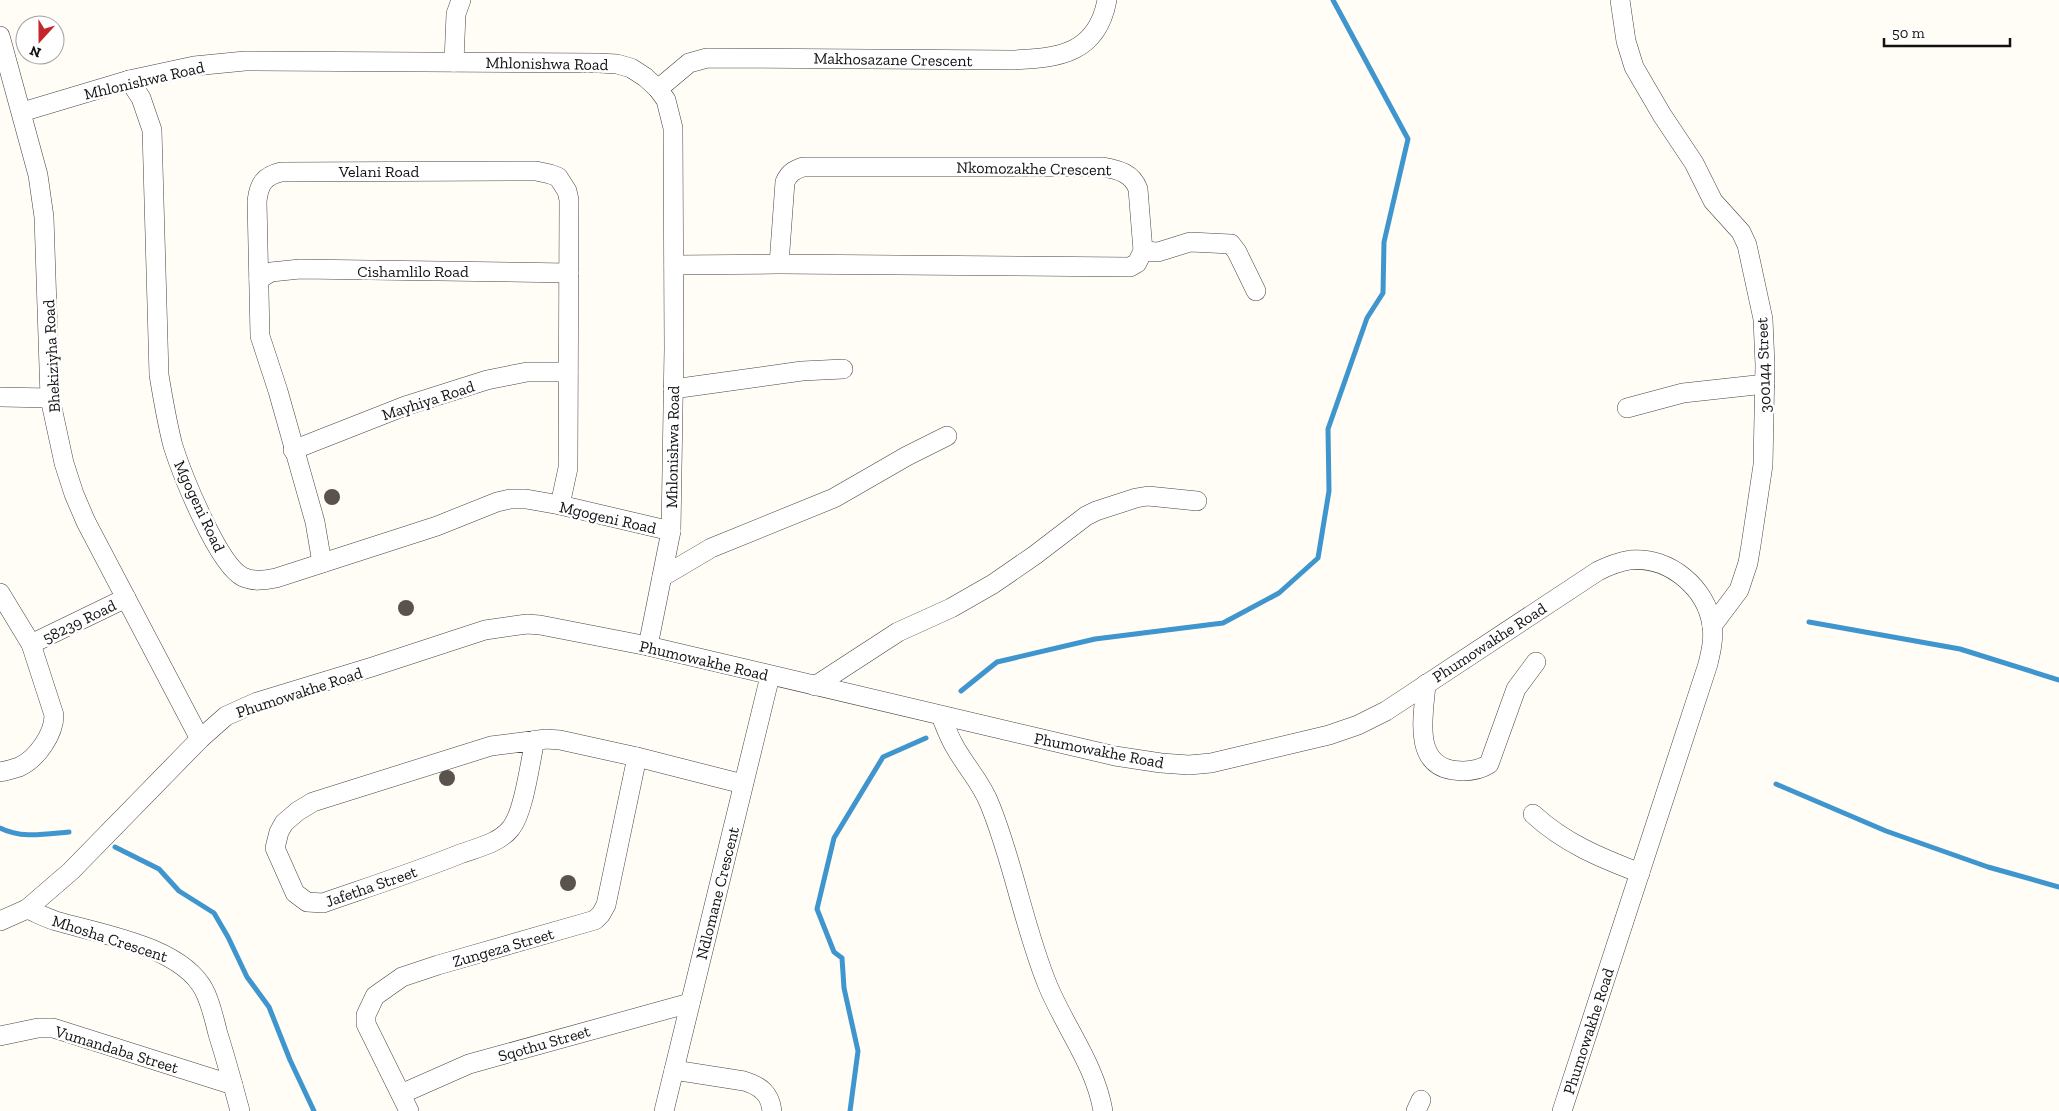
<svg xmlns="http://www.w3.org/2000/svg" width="2059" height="1111" font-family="'Zilla Slab',serif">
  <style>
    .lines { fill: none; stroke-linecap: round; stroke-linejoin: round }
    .stream { stroke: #3f96cf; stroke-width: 5 }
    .building { fill: #5a524d }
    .minor-casing { stroke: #444; stroke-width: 20 }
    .minor { stroke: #fff; stroke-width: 19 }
    .labels { text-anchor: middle; stroke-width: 5; stroke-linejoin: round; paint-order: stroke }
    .street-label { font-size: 16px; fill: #111; stroke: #fff }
  </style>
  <rect width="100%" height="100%" fill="#fffdf5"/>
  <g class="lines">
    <!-- stream -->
    <g class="stream">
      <polyline points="1809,622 1960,649 2059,680"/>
      <polyline points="961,691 997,662 1095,639 1223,623 1279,593 1318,558 1329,491 1328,429 1367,318 1383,293 1384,242 1408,139 1333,0"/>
      <polyline points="1776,784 1886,831 1988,867 2059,887"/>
      <path d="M 0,828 C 21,839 46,834 69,832"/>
      <polyline points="115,847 159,869 179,891 214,913 228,937 247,977 269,1007 290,1060 314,1111"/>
      <polyline points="850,1111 858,1051 844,988 842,958 834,952 817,909 834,838 883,757 926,738"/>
    </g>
  </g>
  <!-- building -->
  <g class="building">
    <circle cx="332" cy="497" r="8"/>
    <circle cx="406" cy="608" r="8"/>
    <circle cx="447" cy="778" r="8"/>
    <circle cx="568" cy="883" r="8"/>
  </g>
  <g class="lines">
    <!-- minor casing -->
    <g class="minor-casing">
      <g id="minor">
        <polyline points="1620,0 1626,41 1634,67 1662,115 1694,163 1713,201 1741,232 1747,245 1763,319 1765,365 1763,465 1751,545 1748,563 1739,590 1712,626"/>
        <polyline points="0,36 38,175 44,217 50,398 64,463 74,494 86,522 200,739"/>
        <polyline points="454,62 456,14 461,0"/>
        <path d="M 129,80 L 141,98 L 152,130 L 159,375 C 163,399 167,423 173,446 C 182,474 218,565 243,577 C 254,582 265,580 276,578 L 437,526 L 497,502 L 510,499 L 526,499 L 560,505 L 671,531"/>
        <path d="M 658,89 L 689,63 L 707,58 L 1012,60 C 1059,58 1097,54 1107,0"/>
        <polyline points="22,112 129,80 194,66 245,61 599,63 617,64 631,68 645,77 658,89 666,100 673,128 674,348 671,531 648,646"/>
        <polyline points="1143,251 1158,252 1190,242 1231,244 1237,252 1256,291"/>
        <path d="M 674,265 L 779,264 L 1130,267 L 1137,263 L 1143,251 L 1138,189 C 1132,173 1119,170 1103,167 L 803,167 C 794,170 789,173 785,182 L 779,264"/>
        <polyline points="259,279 271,272 300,269 569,273"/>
        <polyline points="673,389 802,371 843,369"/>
        <polyline points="0,397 50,398"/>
        <polyline points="1627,408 1683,393 1765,384"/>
        <polyline points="293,450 405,406 487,380 527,372 568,372"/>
        <path d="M 322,563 L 315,522 L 278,391 L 260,336 L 257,201 C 259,184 264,176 281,172 L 536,171 L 550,174 L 558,177 L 567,191 L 569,200 L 568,468 L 560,505"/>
        <polyline points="662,577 711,548 834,498 907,456 947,436"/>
        <path d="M 0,593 L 31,644 L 54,715 C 54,734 37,759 19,767 C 13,769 6,771 0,772"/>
        <polyline points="31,644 126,598"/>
        <path d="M 1426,684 C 1424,713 1412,763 1452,770 C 1465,772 1478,771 1489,764 L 1516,689 L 1536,662"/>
        <polyline points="815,686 898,632 951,608 993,584 1035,555 1086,516 1096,511 1136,498 1148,496 1197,501"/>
        <path d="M 941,716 C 945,726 949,737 955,747 C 966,767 982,783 990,805 C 1014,864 1024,928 1048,986 C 1066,1029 1095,1065 1103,1111"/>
        <path d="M 535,740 C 530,762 524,812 511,828 C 500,843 476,848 460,854 C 415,872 369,887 323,903 L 307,902 L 295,893 L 275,848 L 279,832 L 284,823 L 298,811 L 313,802 L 491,746 L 546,739 L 560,740 L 637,757 L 743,784"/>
        <path d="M 1533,814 C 1564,843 1601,858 1640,873"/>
        <path d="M 27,909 C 37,913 46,918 56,921 C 100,934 181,946 204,990 C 211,1003 214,1019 218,1034 C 226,1059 233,1085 240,1111"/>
        <path d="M 0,921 L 27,909 L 71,871 L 200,739 L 226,716 L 257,702 L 372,667 L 485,630 L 527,624 L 540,625 L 648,646 L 1115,756 L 1161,763 L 1189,765 L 1211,763 L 1329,735 L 1358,725 L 1386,711 L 1598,571 C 1608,566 1618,562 1630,560 C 1669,556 1707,588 1712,626 C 1714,639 1711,651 1708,664 L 1562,1111"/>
        <polyline points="0,1036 38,1028 53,1028 233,1085"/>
        <path d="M 674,1070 L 744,1081 C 760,1086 770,1093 772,1111"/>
        <polyline points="401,1094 469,1064 690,1003"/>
        <polyline points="409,1111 366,1024 366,1015 375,996 402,977 438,965 595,920 601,914 606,905 637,757"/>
        <polyline points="664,1111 770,676"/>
        <polyline points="1416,1111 1421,1100"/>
      </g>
    </g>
    <!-- minor -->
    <use href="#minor" class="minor"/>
  </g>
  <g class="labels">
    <!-- street labels -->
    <g class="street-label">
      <text transform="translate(893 59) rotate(1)" y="6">Makhosazane Crescent</text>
      <text transform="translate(547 63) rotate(1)" y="6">Mhlonishwa Road</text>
      <text transform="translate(144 80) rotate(-13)" y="6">Mhlonishwa Road</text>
      <text transform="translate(1034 168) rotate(1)" y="6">Nkomozakhe Crescent</text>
      <text x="379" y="177">Velani Road</text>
      <text x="413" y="277">Cishamlilo Road</text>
      <text transform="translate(51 356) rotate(-93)" y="6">Bhekiziyha Road</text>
      <text transform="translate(1763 365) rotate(-92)" y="6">300144 Street</text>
      <text transform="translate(428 400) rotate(-18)" y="6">Mayhiya Road</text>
      <text transform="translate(672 447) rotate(-89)" y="6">Mhlonishwa Road</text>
      <text transform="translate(200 506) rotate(65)" y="6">Mgogeni Road</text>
      <text transform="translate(608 517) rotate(13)" y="6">Mgogeni Road</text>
      <text transform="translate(79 621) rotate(-26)" y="6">58239 Road</text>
      <text transform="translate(1489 642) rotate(-33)" y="6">Phumowakhe Road</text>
      <text transform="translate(704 660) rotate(13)" y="6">Phumowakhe Road</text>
      <text transform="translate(299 692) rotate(-18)" y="6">Phumowakhe Road</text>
      <text transform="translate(1099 750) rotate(11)" y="6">Phumowakhe Road</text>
      <text transform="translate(371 886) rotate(-19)" y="6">Jafetha Street</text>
      <text transform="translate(717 893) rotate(-76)" y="6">Ndlomane Crescent</text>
      <text transform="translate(110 938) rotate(18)" y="6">Mhosha Crescent</text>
      <text transform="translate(503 947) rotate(-16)" y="6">Zungeza Street</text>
      <text transform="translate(1588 1031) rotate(-72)" y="6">Phumowakhe Road</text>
      <text transform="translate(544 1043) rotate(-16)" y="6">Sqothu Street</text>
      <text transform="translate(117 1049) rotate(17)" y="6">Vumandaba Street</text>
    </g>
  </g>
  <!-- north arrow -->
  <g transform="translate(40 40) rotate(201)"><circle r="24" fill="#ffffff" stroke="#a0a0a0"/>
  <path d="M0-4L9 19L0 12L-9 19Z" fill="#c4262e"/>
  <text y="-8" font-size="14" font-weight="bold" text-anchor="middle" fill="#111111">N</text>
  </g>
  <!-- scale -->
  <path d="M1884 38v8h126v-8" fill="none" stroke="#111111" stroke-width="2.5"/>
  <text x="1892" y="38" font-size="15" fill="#111111" stroke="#ffffff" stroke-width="4" paint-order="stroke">50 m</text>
</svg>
